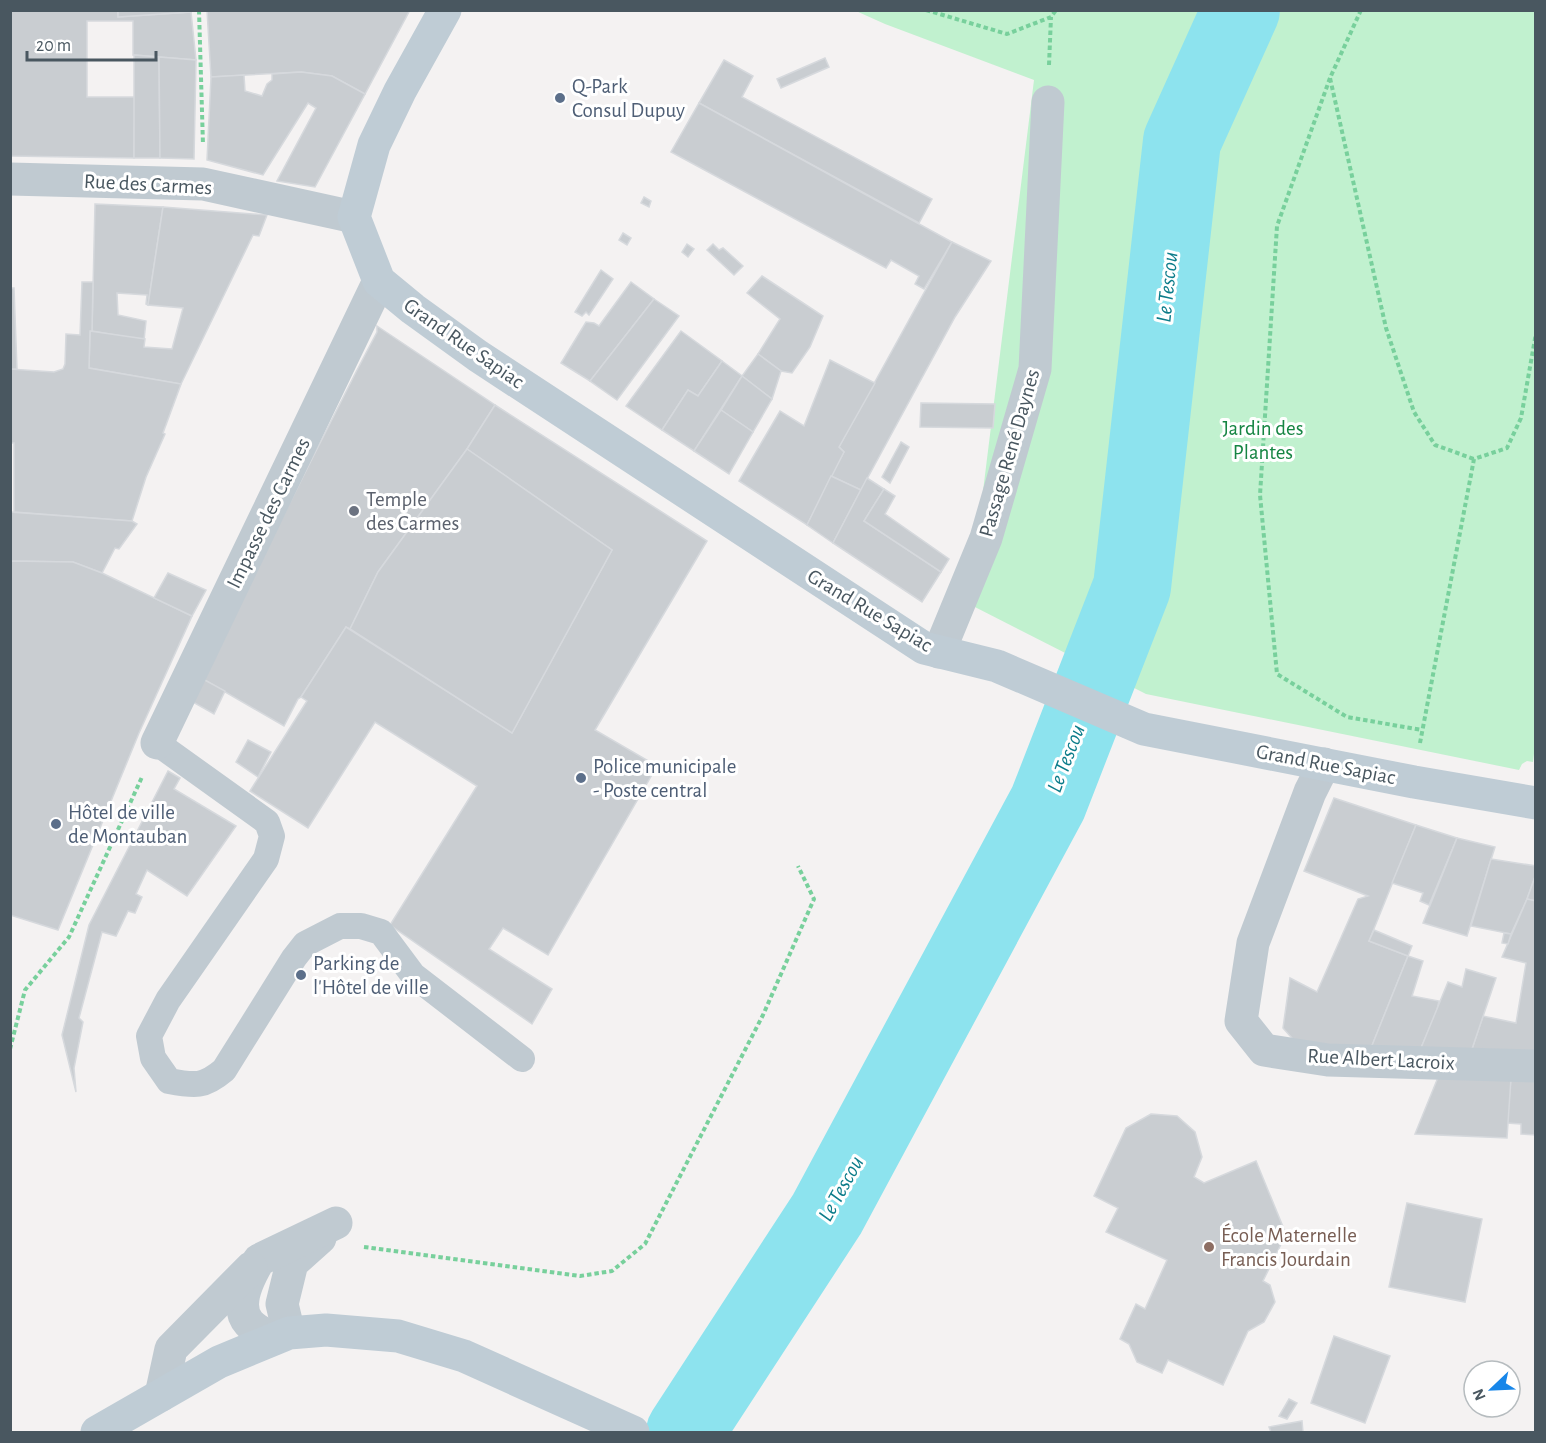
<svg xmlns="http://www.w3.org/2000/svg" width="1546" height="1443" font-family="'Alegreya Sans',sans-serif">
  <style>
    .green { fill: #c1f1cf }
    .lines { fill: none; stroke-linecap: round; stroke-linejoin: round }
    .river { stroke: #8de3ee; stroke-width: 78 }
    .building { fill: #c9cdd1; stroke: #d6d9dd; stroke-width: 1.5 }
    .path { stroke: #78d09c; stroke-width: 4; stroke-dasharray: 4.5 3; stroke-linecap: butt }
    .service { stroke: #c0cad1; stroke-width: 26 }
    .minor { stroke: #c0cad1; stroke-width: 33 }
    .tertiary { stroke: #c0cad1; stroke-width: 33 }
    .secondary { stroke: #bfccd5; stroke-width: 33 }
    .service-dot { fill: #5c6f8a; stroke: #fff; stroke-width: 2 }
    .worship-dot { fill: #6b7280; stroke: #fff; stroke-width: 2 }
    .education-dot { fill: #8d6e63; stroke: #fff; stroke-width: 2 }
    .labels { text-anchor: middle; stroke-width: 6; stroke-linejoin: round; paint-order: stroke }
    .service-label { font-size: 21px; fill: #4e5e75; stroke: #fff; text-anchor: start }
    .street-label { font-size: 21px; fill: #495760; stroke: #fff }
    .park-label { font-size: 21px; fill: #168543; stroke: #fff }
    .worship-label { font-size: 21px; fill: #5b616d; stroke: #fff; text-anchor: start }
    .education-label { font-size: 21px; fill: #785e54; stroke: #fff; text-anchor: start }
    .water-label { font-size: 22px; font-style: italic; fill: #0c7c8a; stroke: #fff }
  </style>
  <rect width="100%" height="100%" fill="#f4f2f2"/>
  <!-- green -->
  <polygon class="green" points="856,11 1535,11 1536,737 1533,762 1527,761 1522,764 1519,770 1146,694 969,604 1034,80 885,24"/>
  <g class="lines">
    <!-- river -->
    <polyline class="river" points="685,1432 827,1214 1048,803 1132,587 1182,141 1241,10"/>
  </g>
  <!-- building -->
  <g class="building">
    <polygon points="10,10 118,10 118,17 191,12 196,60 134,55 133,55 133,21 87,21 87,97 135,97 134,158 10,156"/>
    <polygon points="118,10 191,10 191,12 118,17"/>
    <polygon points="207,10 410,10 365,94 332,76 301,72 211,77"/>
    <polygon points="134,55 159,57 160,158 134,158"/>
    <polygon points="159,57 196,60 194,159 160,158"/>
    <polygon points="825,58 829,67 781,88 777,79"/>
    <polygon points="724,60 753,76 742,97 932,199 919,223 699,103"/>
    <polygon points="301,72 332,76 365,94 315,187 277,181 316,108 308,103 263,175 207,160 211,77 244,75 245,91 262,96 267,84 272,80 272,74"/>
    <polygon points="699,103 952,242 924,289 915,284 919,276 891,260 886,268 671,152"/>
    <polygon points="644,197 651,201 649,207 641,203"/>
    <polygon points="95,204 163,207 148,305 146,304 147,295 117,293 118,315 146,321 144,340 92,331"/>
    <polygon points="163,207 267,215 259,236 253,235 181,384 89,368 90,331 145,339 144,347 172,349 183,308 148,305"/>
    <polygon points="623,233 631,238 627,245 619,240"/>
    <polygon points="952,242 991,261 955,317 861,490 831,476 844,452 839,447"/>
    <polygon points="687,244 694,249 688,257 682,252"/>
    <polygon points="713,244 719,250 723,248 743,266 734,275 707,250"/>
    <polygon points="601,270 613,279 589,315 586,312 582,316 575,312"/>
    <polygon points="762,276 823,316 810,347 792,373 781,371 758,354 780,319 747,293"/>
    <polygon points="82,282 93,282 92,331 90,331 89,368 181,384 163,433 165,434 146,477 132,521 14,512 14,443 10,443 10,369 54,372 63,369 65,364 66,334 80,335"/>
    <polygon points="631,282 654,299 590,381 561,363 586,322 594,323 599,326"/>
    <polygon points="10,288 14,288 17,369 10,369"/>
    <polygon points="654,299 679,316 617,400 590,381"/>
    <polygon points="377,326 495,405 467,449 378,572 350,629 346,627 301,697 298,699 284,726 201,678 356,372 377,332"/>
    <polygon points="681,331 722,361 698,396 688,390 662,430 626,406"/>
    <polygon points="758,354 781,371 772,399 742,376"/>
    <polygon points="830,360 875,383 839,447 844,452 807,525 739,481 780,411 804,426"/>
    <polygon points="722,361 742,376 694,451 662,430 688,390 698,396"/>
    <polygon points="742,376 772,399 753,432 721,410"/>
    <polygon points="921,403 995,404 993,428 920,427"/>
    <polygon points="495,405 707,541 595,730 657,766 548,955 503,928 489,949 552,989 532,1024 390,925 477,786 375,722 308,828 250,791 307,701 301,697 346,627 512,733 612,550 467,449"/>
    <polygon points="721,410 753,432 729,474 694,451"/>
    <polygon points="901,442 909,447 890,483 882,477"/>
    <polygon points="467,449 612,550 512,733 350,629 378,572"/>
    <polygon points="831,476 861,490 833,543 807,525"/>
    <polygon points="867,478 884,489 864,521 941,572 922,602 833,543"/>
    <polygon points="884,489 895,496 885,514 949,559 941,572 864,521"/>
    <polygon points="10,512 132,521 137,524 119,549 115,548 102,573 73,562 10,561"/>
    <polygon points="10,561 73,562 102,573 192,616 139,733 58,930 10,915"/>
    <polygon points="168,573 206,590 192,616 154,598"/>
    <polygon points="201,678 225,691 214,714 191,701"/>
    <polygon points="248,740 271,752 258,777 236,762"/>
    <polygon points="168,771 180,778 174,789 236,826 187,896 147,870 136,894 142,897 135,913 128,911 116,936 102,932 79,1018 83,1022 74,1068 76,1092 62,1035 89,925"/>
    <polygon points="1334,798 1416,825 1369,941 1408,956 1371,1048 1300,1047 1283,1028 1290,978 1317,992 1358,899 1368,896 1304,871"/>
    <polygon points="1416,825 1457,838 1429,905 1420,901 1423,893 1392,883"/>
    <polygon points="1457,838 1495,847 1467,936 1423,923"/>
    <polygon points="1491,859 1536,866 1536,874 1527,899 1511,934 1471,926"/>
    <polygon points="1536,874 1536,901 1527,899"/>
    <polygon points="1527,899 1536,901 1536,1051 1472,1049 1483,1016 1516,1023 1526,963 1502,957"/>
    <polygon points="1374,930 1412,946 1408,956 1369,941"/>
    <polygon points="1504,933 1511,934 1508,944 1502,943"/>
    <polygon points="1408,956 1423,961 1412,996 1439,1001 1437,1010 1421,1048 1371,1048"/>
    <polygon points="1466,969 1496,978 1472,1049 1421,1048 1448,982 1462,987"/>
    <polygon points="1536,1074 1536,1135 1521,1134 1521,1124 1507,1123 1511,1078"/>
    <polygon points="1439,1075 1511,1078 1507,1138 1415,1134"/>
    <polygon points="1151,1114 1177,1116 1195,1132 1202,1157 1194,1177 1204,1183 1256,1161 1286,1234 1263,1281 1270,1285 1275,1302 1264,1322 1248,1331 1223,1385 1168,1360 1162,1373 1137,1362 1129,1344 1120,1339 1136,1304 1145,1309 1167,1260 1106,1232 1118,1208 1094,1196 1126,1128"/>
    <polygon points="1407,1203 1482,1219 1465,1302 1389,1287"/>
    <polygon points="1334,1336 1390,1356 1365,1423 1311,1403"/>
    <polygon points="1289,1399 1297,1403 1287,1419 1279,1416"/>
    <polygon points="1302,1421 1303,1432 1271,1432 1269,1427"/>
  </g>
  <g class="lines">
    <!-- path -->
    <g class="path">
      <polyline points="199,10 203,145"/>
      <polyline points="926,10 1007,34 1051,17 1056,10"/>
      <polyline points="1361,10 1330,78 1386,328 1414,412 1435,445 1474,459"/>
      <polyline points="1049,65 1051,17"/>
      <polyline points="1330,78 1277,226 1260,495 1277,674 1347,717 1422,730"/>
      <polyline points="1420,743 1474,459 1507,448 1521,418 1536,333"/>
      <polyline points="10,1049 25,990 69,937 142,777"/>
      <polyline points="364,1247 580,1276 612,1271 645,1244 763,1015 814,899 798,866"/>
    </g>
    <!-- service -->
    <path class="service" d="M 157,743 L 267,822 L 272,836 L 266,859 L 168,1000 L 149,1036 L 153,1058 L 169,1081 C 195,1086 204,1087 224,1070 L 294,958 L 305,944 L 340,926 L 361,926 L 381,932 L 413,975 L 522,1059"/>
    <!-- minor -->
    <g class="minor">
      <polyline points="939,652 986,538 1035,369 1048,102"/>
      <polyline points="157,743 379,281"/>
      <polyline points="1324,764 1310,792 1253,943 1241,1021 1264,1050 1328,1060 1536,1066"/>
    </g>
    <!-- tertiary -->
    <g class="tertiary">
      <polyline points="10,179 203,184 354,217"/>
      <polyline points="289,1333 282,1304 292,1263 320,1238"/>
      <path d="M 273,1339 C 265,1334 255,1330 249,1323 C 234,1306 249,1277 259,1260 L 336,1223"/>
      <polyline points="161,1395 171,1349 251,1268"/>
    </g>
    <!-- secondary -->
    <g class="secondary">
      <polyline points="445,10 400,91 374,145 354,217 379,281 413,309 478,356 924,648 997,666 1144,729 1414,782 1536,803"/>
      <polyline points="97,1432 219,1362 289,1333 326,1330 398,1336 464,1356 633,1432"/>
    </g>
  </g>
  <!-- markers -->
  <g class="service-dot">
    <circle cx="560" cy="98" r="6"/>
    <circle cx="581" cy="778" r="6"/>
    <circle cx="56" cy="824" r="6"/>
    <circle cx="301" cy="975" r="6"/>
  </g>
  <circle class="worship-dot" cx="354" cy="511" r="6"/>
  <circle class="education-dot" cx="1209" cy="1247" r="6"/>
  <g class="labels">
    <!-- service labels -->
    <g class="service-label">
      <text x="572" y="93">Q-Park<tspan x="572" dy="24">Consul Dupuy</tspan></text>
      <text x="593" y="773">Police municipale<tspan x="593" dy="24">- Poste central</tspan></text>
      <text x="68" y="819">Hôtel de ville<tspan x="68" dy="24">de Montauban</tspan></text>
      <text x="313" y="970">Parking de<tspan x="313" dy="24">l'Hôtel de ville</tspan></text>
    </g>
    <!-- street labels -->
    <g class="street-label">
      <text transform="translate(148 184) rotate(3)" y="7">Rue des Carmes</text>
      <text transform="translate(464 343) rotate(35)" y="7">Grand Rue Sapiac</text>
      <text transform="translate(1009 453) rotate(-74)" y="7">Passage René Daynes</text>
      <text transform="translate(268 513) rotate(-64)" y="7">Impasse des Carmes</text>
      <text transform="translate(870 610) rotate(31)" y="7">Grand Rue Sapiac</text>
      <text transform="translate(1326 764) rotate(11)" y="7">Grand Rue Sapiac</text>
      <text transform="translate(1381 1059) rotate(3)" y="7">Rue Albert Lacroix</text>
    </g>
    <!-- park labels -->
    <g class="park-label">
      <text x="1263" y="435">Jardin des<tspan x="1263" dy="24">Plantes</tspan></text>
    </g>
    <!-- worship labels -->
    <g class="worship-label">
      <text x="366" y="506">Temple<tspan x="366" dy="24">des Carmes</tspan></text>
    </g>
    <!-- education labels -->
    <g class="education-label">
      <text x="1221" y="1242">École Maternelle<tspan x="1221" dy="24">Francis Jourdain</tspan></text>
    </g>
    <!-- water labels -->
    <g class="water-label">
      <text transform="translate(1166 287) rotate(-84)" y="8">Le Tescou</text>
      <text transform="translate(1065 758) rotate(-69)" y="8">Le Tescou</text>
      <text transform="translate(840 1188) rotate(-61)" y="8">Le Tescou</text>
    </g>
  </g>
  <!-- border -->
  <rect width="1546" height="1443" fill="none" stroke="#495760" stroke-width="24"/>
  <!-- north arrow -->
  <g transform="translate(1492 1389) rotate(247)"><circle r="28" fill="#ffffff" stroke="#b6bcbf" stroke-width="1.5"/>
  <path d="M0-4.5L10 22L0 15L-10 22Z" fill="#1786e9"/>
  <text y="-9" font-size="16" font-weight="bold" text-anchor="middle" fill="#495760">N</text>
  </g>
  <!-- scale -->
  <path d="M27 51v9h129v-9" fill="none" stroke="#495760" stroke-width="3"/>
  <text x="36" y="51" font-size="18" fill="#495760" stroke="#ffffff" stroke-width="4.5" paint-order="stroke">20 m</text>
</svg>
